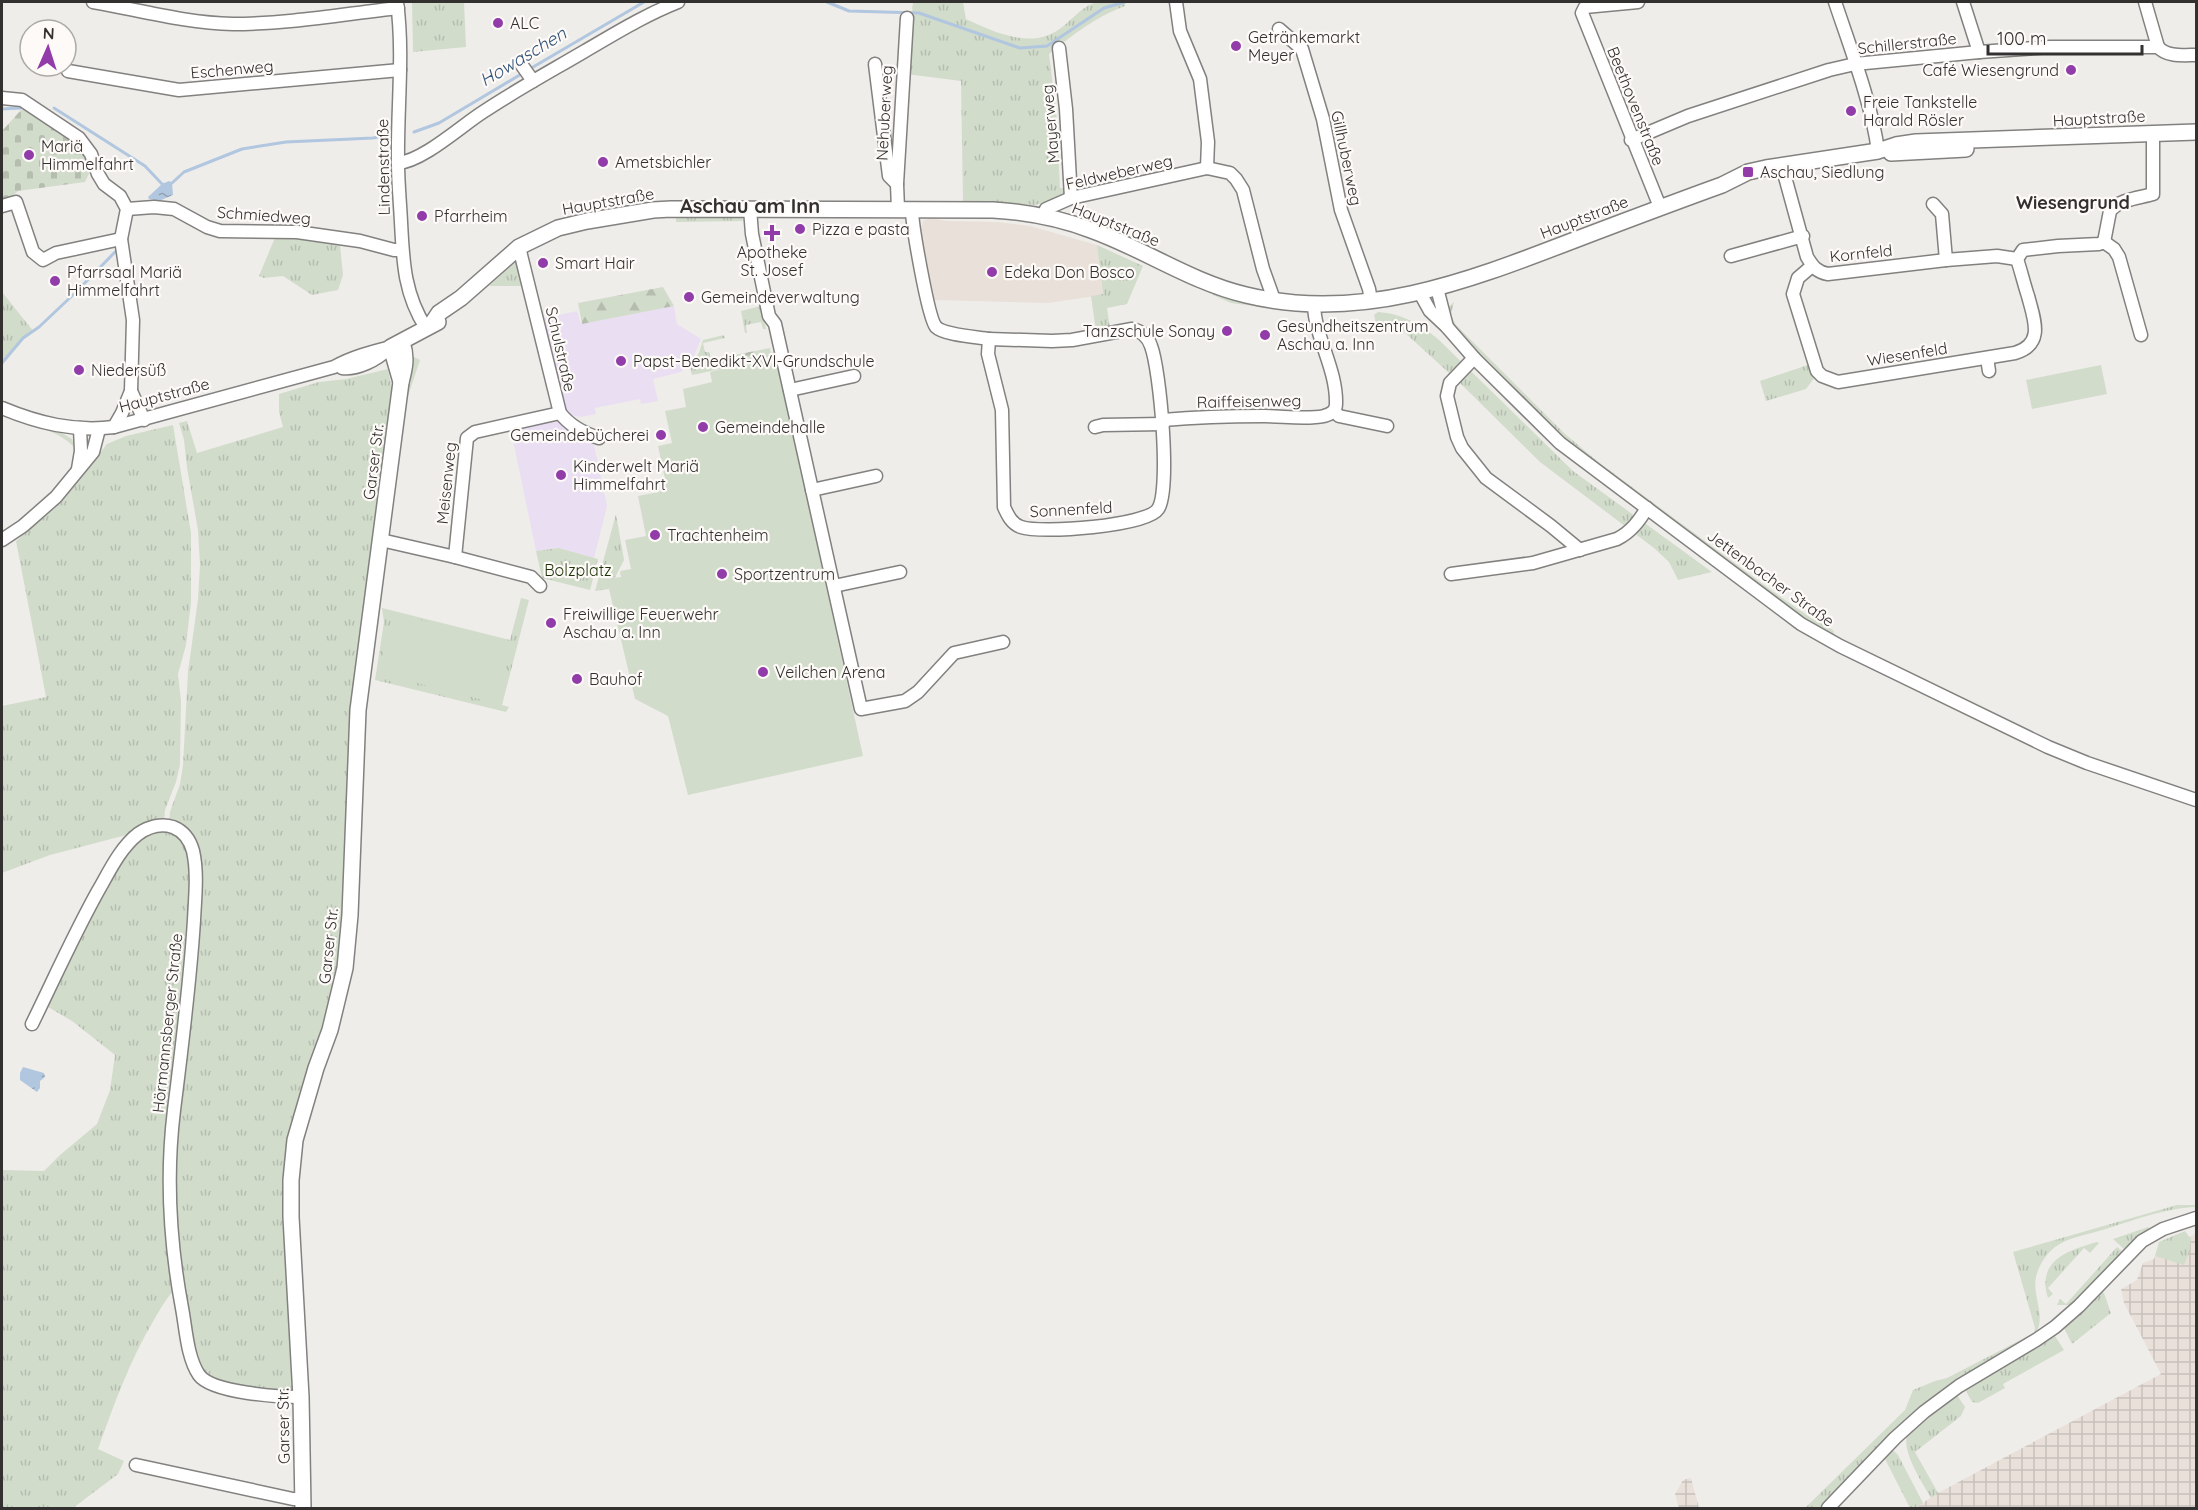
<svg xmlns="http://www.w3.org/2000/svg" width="2198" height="1510" font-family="Quicksand,sans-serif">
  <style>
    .built { fill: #e9e0d9 }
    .industrial { fill: url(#industrial-grid) }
    .education { fill: #eadef3 }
    .grass { fill: url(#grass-tufts) }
    .forest { fill: url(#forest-firs) }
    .cemetery { fill: url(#cemetery-stones) }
    .pitch { fill: #d2dccb }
    .water { fill: url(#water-ripples) }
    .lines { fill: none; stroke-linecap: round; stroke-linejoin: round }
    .stream { stroke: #b1c6df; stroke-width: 3 }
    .minor-casing { stroke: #83817f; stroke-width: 15 }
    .major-casing { stroke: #83817f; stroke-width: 18 }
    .minor { stroke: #fff; stroke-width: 12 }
    .major { stroke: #fff; stroke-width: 15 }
    .poi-dot { fill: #913ca9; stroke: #fdfaf8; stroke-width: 2 }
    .labels { text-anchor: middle; stroke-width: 4.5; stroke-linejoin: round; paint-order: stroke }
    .poi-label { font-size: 16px; fill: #323130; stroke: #fdfaf8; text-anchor: start }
    .street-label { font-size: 16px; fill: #323130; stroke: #fdfaf8 }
    .park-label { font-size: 16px; fill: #1d3307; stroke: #fdfaf8 }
    .water-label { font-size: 18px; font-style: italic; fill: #335479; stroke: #fdfaf8 }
    .neighbourhood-label { font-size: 18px; font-weight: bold; fill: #323130; stroke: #fdfaf8 }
    .quarter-label { font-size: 20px; font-weight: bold; fill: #323130; stroke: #fdfaf8 }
  </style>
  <defs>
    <pattern id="industrial-grid" width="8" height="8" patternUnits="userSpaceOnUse" patternTransform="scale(1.5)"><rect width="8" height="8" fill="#e9e0d9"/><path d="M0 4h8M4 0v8" fill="none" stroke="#c8c1bb"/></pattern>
    <pattern id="grass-tufts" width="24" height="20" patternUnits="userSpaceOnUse" patternTransform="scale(1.5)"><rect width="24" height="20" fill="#d2dccb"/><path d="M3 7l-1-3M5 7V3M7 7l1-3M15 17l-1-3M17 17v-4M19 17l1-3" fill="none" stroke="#b5bdaf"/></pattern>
    <pattern id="forest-firs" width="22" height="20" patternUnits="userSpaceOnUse" patternTransform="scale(1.5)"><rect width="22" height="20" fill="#d2dccb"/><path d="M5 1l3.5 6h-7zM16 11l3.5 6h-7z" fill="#b5bdaf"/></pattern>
    <pattern id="cemetery-stones" width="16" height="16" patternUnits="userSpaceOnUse" patternTransform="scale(1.5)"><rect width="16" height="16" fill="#d2dccb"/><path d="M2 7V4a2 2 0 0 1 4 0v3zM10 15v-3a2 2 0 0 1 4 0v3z" fill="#b5bdaf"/></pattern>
    <pattern id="water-ripples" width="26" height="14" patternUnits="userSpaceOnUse" patternTransform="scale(1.5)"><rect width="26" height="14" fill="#b1c6df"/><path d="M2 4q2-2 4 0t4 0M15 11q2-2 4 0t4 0" fill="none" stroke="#91a1b5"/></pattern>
  </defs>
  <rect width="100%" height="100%" fill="#efedea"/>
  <!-- built -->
  <polygon class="built" points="930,218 947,221 998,222 1030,226 1097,245 1103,295 1048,303 934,300 921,229 923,221"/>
  <!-- industrial -->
  <g class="industrial">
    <polygon points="2196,1233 2196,1508 1915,1508 1938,1493 2161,1374 2124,1303 2121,1289 2137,1280 2143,1263 2154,1259 2155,1256 2161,1257 2191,1239 2190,1237"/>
    <polygon points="1691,1478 1699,1508 1679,1508 1675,1494 1683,1480"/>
  </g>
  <!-- education -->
  <g class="education">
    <polygon points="674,306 677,324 701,339 694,356 681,372 653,379 658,401 641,404 640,399 595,408 596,414 581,417 569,415 561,407 542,319 577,311 581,324"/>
    <polygon points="554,417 567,430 594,445 607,506 594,558 559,548 536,551 510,426"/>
  </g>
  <!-- grass -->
  <g class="grass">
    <polygon points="412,2 464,2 466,47 413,52"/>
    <path d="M 913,2 L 963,2 L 966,19 C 992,31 1027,48 1055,32 C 1069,24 1080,7 1096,2 C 1104,0 1116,2 1124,2 L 1125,6 C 1095,17 1073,35 1049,54 L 1056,109 L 1060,188 L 1067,188 L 1063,198 L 1035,205 L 963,201 L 961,81 L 906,74 Z"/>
    <polygon points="742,217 743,221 676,222 676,218"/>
    <polygon points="276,235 297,236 340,244 343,275 338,290 312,295 283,276 264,278 259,276"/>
    <polygon points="1097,245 1143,266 1127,304 1107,308 1110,328 1096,331 1091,296 1103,294"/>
    <polygon points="519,261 526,286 489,286 516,262"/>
    <polygon points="1213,291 1306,310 1306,313 1231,303 1213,295"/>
    <polygon points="2,292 34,332 24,339 2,365"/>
    <polygon points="1454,302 1451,315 1456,325 1564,433 1597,461 1771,590 1811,618 1833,630 1835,636 1812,624 1781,601 1601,469 1552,428 1455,329 1449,321 1446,309"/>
    <polygon points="761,306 766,329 763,329 761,322 746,325 747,333 745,333 741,311"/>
    <path d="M 1378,312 C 1403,314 1418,323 1438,339 L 1573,471 L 1712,572 L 1678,580 L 1669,562 L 1654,548 L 1540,462 L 1459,382 L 1404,332 L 1392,328 L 1378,332 L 1374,315 Z"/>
    <polygon points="724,335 725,338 703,343 705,352 709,352 711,360 724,357 726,368 692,375 690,367 699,353 703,340"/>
    <polygon points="414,357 420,360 406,402 410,359"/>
    <polygon points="1808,365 1815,377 1806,389 1766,401 1760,381"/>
    <polygon points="388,369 393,394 345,916 334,995 297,1109 295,1391 289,1394 211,1382 196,1364 178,1254 174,1169 198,864 169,822 170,812 180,784 183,765 188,672 198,599 200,565 198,530 187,468 184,440 179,423 187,421 197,453 283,427 279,412 279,394 319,382 346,379"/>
    <path d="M 2,413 L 30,424 L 60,432 L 72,439 L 75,448 C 57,428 25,425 2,415 Z"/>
    <polygon points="173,425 191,533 191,602 186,645 178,674 181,701 180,765 176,782 165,810 164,822 134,833 50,855 2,873 2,706 46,697 16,541 60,504 107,444 126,436"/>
    <polygon points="616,514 624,560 609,589 595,591"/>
    <polygon points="559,548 598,559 590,590 542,578 536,551"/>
    <polygon points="521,598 529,600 502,705 509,707 506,712 375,680 384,622 382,608 510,640"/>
    <path d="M 157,829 L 175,832 L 190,850 L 193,898 L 171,1112 L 176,1288 C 167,1297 161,1308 155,1318 C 130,1360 114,1404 98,1449 L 124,1461 L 118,1474 L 73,1508 L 2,1508 L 2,1170 L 44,1171 L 60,1155 L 97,1124 L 110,1090 L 115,1055 L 72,1021 L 48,1007 L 49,1002 L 109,877 L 137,839 Z"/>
    <path d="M 2177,1205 L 2196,1205 L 2196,1207 C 2163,1208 2130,1222 2099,1231 C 2085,1235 2067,1238 2055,1247 C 2046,1254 2039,1265 2036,1277 C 2032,1297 2047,1316 2035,1335 C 1996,1357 1957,1377 1922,1405 C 1884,1435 1854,1473 1822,1508 L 1805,1508 L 1905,1410 L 1913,1390 L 1935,1381 L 1947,1378 L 2034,1333 L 2035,1328 L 2013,1252 Z"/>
    <polygon points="2148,1227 2150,1229 2124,1249 2113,1239"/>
    <polygon points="2185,1231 2191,1239 2189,1253 2184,1265 2155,1256 2159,1242"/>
    <path d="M 2097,1242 L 2099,1243 L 2090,1253 L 2084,1248 L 2048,1288 L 2053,1294 L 2048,1298 C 2036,1260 2069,1250 2097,1242 Z"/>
    <polygon points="2117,1247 2122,1251 2077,1300 2069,1305 2057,1305 2060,1299 2066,1304"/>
    <polygon points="2100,1292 2104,1293 2111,1313 2072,1344 2064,1328"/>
    <polygon points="2055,1336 2064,1350 2003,1384 2005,1388 1978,1403 1972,1402 1966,1391 1969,1385"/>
    <path d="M 1957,1395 L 1965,1407 L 1961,1416 L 1915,1452 L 1938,1493 L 1931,1498 C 1922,1482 1902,1453 1907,1435 Z"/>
    <polygon points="1894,1451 1898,1455 1923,1503 1915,1508 1910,1508 1884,1457 1887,1453"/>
  </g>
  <!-- forest -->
  <g class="forest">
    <polygon points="663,287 674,306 582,324 578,303"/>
    <polygon points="770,348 771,353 725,363 724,357"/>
  </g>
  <!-- cemetery -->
  <polygon class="cemetery" points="21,110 30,110 77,140 92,167 85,182 18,191 11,197 2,200 2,131"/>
  <!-- pitch -->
  <g class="pitch">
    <polygon points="775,352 863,756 688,795 668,716 635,699 609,589 614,578 621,577 620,571 631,569 625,540 646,536 638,496 659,492 666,484 658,446 672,443 665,411 686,407 683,389 712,382 710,372 726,368 725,363"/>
    <polygon points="2101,365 2107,394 2032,409 2026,380"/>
    <polygon points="393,613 511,643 495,703 378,673"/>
  </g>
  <!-- water -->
  <g class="water">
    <polygon points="169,181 172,183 173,195 159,201 149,199 148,197 162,184"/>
    <polygon points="23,1067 44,1073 45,1077 40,1081 40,1088 37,1092 20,1080 20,1073"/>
  </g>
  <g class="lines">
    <!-- stream -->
    <g class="stream">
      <polyline points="827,2 849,11 919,13 1020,48 1047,46 1104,8 1125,2"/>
      <polyline points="528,70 644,2"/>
      <polyline points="54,108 145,166 162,184 166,185 172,183 184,172 242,149 286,142 373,138 389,135"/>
      <polyline points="2,109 21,108"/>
      <polyline points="414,132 439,123 523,73"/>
      <polyline points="2,363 23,338 39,327 75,293 116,251"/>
    </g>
    <!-- minor casing -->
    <g class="minor-casing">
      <g id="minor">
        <path d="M 93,2 C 139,10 186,23 233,24 C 288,24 344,14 398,8"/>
        <path d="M 397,2 C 404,55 397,109 398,163 C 398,182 400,202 401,222 C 403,261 404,294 426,328"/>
        <polyline points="1176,2 1180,31 1200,79 1208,142 1207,168"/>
        <polyline points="1638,2 1585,7 1582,13 1660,207"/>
        <path d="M 1835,2 C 1850,47 1872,104 1878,151"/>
        <polyline points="1963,2 1979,52"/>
        <polyline points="2145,2 2158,47"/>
        <polyline points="1279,29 1302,49 1323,119 1341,210 1369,289 1371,301"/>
        <polyline points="1059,48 1066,109 1071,198"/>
        <polyline points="521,64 533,81"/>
        <polyline points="875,64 889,176 897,184"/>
        <polyline points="68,71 179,90 400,70"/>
        <polyline points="2,98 22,100 79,138 91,154 98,174 104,184 120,196 127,209 121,239 133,320 131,391 122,413 114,427"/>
        <path d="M 1631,140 L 1688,116 L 1829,70 L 1855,64 L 1979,52 L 2050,47 L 2158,47 C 2167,57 2183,55 2196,55"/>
        <path d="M 398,163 C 423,161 461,126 483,112 C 516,90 551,71 585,51 C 616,33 645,15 678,2"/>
        <path d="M 1782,166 L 1807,257 C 1813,267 1817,272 1828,274 L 1946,260 L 1997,256 L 2017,259 L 2023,250 L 2058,246 L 2099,244 L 2104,242 L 2114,249 L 2119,257 L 2141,335"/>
        <polyline points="1933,204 1942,214 1946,260"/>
        <polyline points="2,206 16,202 33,252 43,260 56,253 121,239"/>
        <polyline points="127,209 154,207 174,209 207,227 220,231 297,232 360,241 394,250 402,250"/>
        <polyline points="750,209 752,234 769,316 775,324 861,709 905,701 918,692 954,653 1003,642"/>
        <polyline points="898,209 897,184 907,18"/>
        <path d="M 912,210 C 912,224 928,318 936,327 C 944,335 977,337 989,339"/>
        <polyline points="1043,216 1046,209 1071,198 1207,168 1230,173 1236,179 1243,190 1263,269 1272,294 1272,300"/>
        <path d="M 2104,242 L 2110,211 C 2120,199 2139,198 2153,194 L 2153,133"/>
        <path d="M 519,247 L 560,413 C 570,426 583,433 599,438"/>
        <polyline points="1731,256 1803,236"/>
        <path d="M 1812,266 L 1798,278 L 1793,294 L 1817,371 L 1822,376 L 1838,382 L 2015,353 C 2045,344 2034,319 2028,296 C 2024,284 2021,271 2017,259"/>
        <polyline points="1437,288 1447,327"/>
        <polyline points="1420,293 1430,311 1447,327 1474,358 1560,443 1801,624 1840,646 2048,747 2087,763 2196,800"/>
        <path d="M 1132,329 C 1142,331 1148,337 1151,346 C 1160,369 1171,490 1158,509 C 1147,526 1041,534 1021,527 C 1012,524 1008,516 1004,507 L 1002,410 L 988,354 L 989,339 L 1052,341 L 1072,340 Z"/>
        <polyline points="1474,358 1450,383 1447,396 1457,437 1462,448 1486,478 1551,526 1580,550"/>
        <polyline points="1987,358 1989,371"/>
        <path d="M 342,368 C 357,370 377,360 388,349"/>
        <polyline points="790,390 854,376"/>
        <polyline points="131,391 144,420"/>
        <path d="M 2,408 C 38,423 74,432 114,427 L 334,367 C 352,357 371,352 391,347"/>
        <polyline points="1334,411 1339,416 1387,426"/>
        <path d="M 1163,420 C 1197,417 1230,416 1264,416 C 1283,416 1306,420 1324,416 C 1331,414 1336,411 1336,404 C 1337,369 1315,338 1314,305"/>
        <polyline points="1095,427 1103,425 1163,424"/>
        <polyline points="78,469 81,451 80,428"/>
        <polyline points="812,490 876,476"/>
        <polyline points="2,540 23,526 56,497 93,452 99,429"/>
        <polyline points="381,540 455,557 531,577 540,586"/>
        <polyline points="455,557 467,438 475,432 560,413"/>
        <path d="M 1451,574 L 1533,563 L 1617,539 C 1631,532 1639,521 1647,508"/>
        <polyline points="834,586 900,572"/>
        <path d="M 32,1024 C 54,979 74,934 98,891 C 109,872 120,848 138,834 C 148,827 161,823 173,827 C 183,831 190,840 193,851 C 198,873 195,898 194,920 C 190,984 182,1047 174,1110 C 166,1175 170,1244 182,1308 C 186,1329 187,1357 199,1375 C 212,1393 280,1397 301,1397"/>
        <polyline points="136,1465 293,1499 303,1499"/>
        <polyline points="1828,1508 1895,1438 1924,1412 1959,1386 2036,1340 2055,1327 2079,1306 2142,1241 2163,1229 2196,1218"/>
      </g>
    </g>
    <!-- major casing -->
    <g class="major-casing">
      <g id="major">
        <polyline points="1891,153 1966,149"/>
        <path d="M 431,325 L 439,313 L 461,298 L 519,247 L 558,228 L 587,221 L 653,210 L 671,209 L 993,210 C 1027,212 1059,218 1091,230 C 1144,249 1191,282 1246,295 C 1360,323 1468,281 1572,241 C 1622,222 1672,203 1722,185 L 1748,172 L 1766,168 L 1878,151 L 1896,145 L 1916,142 L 2196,132"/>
        <polyline points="401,382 391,347 438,322"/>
        <path d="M 303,1508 L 301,1397 L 291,1217 L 291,1180 L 295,1140 L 316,1068 L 330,1030 L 345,968 L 350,915 L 358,710 L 401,382 C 405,367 407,357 402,342"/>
      </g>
    </g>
    <!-- minor -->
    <use href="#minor" class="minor"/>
    <!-- major -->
    <use href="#major" class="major"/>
  </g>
  <!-- markers -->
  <g class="poi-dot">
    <circle cx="498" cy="23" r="6"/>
    <circle cx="1236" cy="46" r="6"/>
    <circle cx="2071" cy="70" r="6"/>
    <circle cx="1851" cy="111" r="6"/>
    <circle cx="29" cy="155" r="6"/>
    <circle cx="603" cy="162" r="6"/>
    <rect x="1742" y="166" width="12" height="12" rx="3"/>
    <circle cx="422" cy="216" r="6"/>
    <circle cx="800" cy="229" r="6"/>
    <path d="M769 224h6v6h6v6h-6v6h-6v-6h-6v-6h6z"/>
    <circle cx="543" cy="263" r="6"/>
    <circle cx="992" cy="272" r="6"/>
    <circle cx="55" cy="281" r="6"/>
    <circle cx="689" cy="297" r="6"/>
    <circle cx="1227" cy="331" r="6"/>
    <circle cx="1265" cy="335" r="6"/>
    <circle cx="621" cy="361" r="6"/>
    <circle cx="79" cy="370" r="6"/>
    <circle cx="703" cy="427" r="6"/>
    <circle cx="661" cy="435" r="6"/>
    <circle cx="561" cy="475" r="6"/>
    <circle cx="655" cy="535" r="6"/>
    <circle cx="722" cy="574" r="6"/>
    <circle cx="551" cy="623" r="6"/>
    <circle cx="763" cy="672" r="6"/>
    <circle cx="577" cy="679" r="6"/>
  </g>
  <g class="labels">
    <!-- poi labels -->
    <g class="poi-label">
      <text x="510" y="29">ALC</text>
      <text x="1248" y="43">Getränkemarkt<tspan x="1248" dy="18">Meyer</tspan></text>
      <text x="2059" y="76" text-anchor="end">Café Wiesengrund</text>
      <text x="1863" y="108">Freie Tankstelle<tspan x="1863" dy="18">Harald Rösler</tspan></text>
      <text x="41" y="152">Mariä<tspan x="41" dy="18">Himmelfahrt</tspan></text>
      <text x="615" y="168">Ametsbichler</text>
      <text x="1760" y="178">Aschau, Siedlung</text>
      <text x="434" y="222">Pfarrheim</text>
      <text x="812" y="235">Pizza e pasta</text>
      <text x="772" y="258" text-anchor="middle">Apotheke<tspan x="772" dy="18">St. Josef</tspan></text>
      <text x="555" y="269">Smart Hair</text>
      <text x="67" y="278">Pfarrsaal Mariä<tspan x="67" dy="18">Himmelfahrt</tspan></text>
      <text x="1004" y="278">Edeka Don Bosco</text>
      <text x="701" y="303">Gemeindeverwaltung</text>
      <text x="1277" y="332">Gesundheitszentrum<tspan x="1277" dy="18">Aschau a. Inn</tspan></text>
      <text x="1215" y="337" text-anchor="end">Tanzschule Sonay</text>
      <text x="633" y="367">Papst-Benedikt-XVI-Grundschule</text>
      <text x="91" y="376">Niedersüß</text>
      <text x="715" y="433">Gemeindehalle</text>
      <text x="649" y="441" text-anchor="end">Gemeindebücherei</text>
      <text x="573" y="472">Kinderwelt Mariä<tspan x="573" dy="18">Himmelfahrt</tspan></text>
      <text x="667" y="541">Trachtenheim</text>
      <text x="734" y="580">Sportzentrum</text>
      <text x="563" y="620">Freiwillige Feuerwehr<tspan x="563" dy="18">Aschau a. Inn</tspan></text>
      <text x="775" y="678">Veilchen Arena</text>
      <text x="589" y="685">Bauhof</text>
    </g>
    <!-- street labels -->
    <g class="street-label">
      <text transform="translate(1907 43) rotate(-6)" y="6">Schillerstraße</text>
      <text transform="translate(232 69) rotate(-5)" y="6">Eschenweg</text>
      <text transform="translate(1636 106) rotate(68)" y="6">Beethovenstraße</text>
      <text transform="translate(884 113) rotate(-87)" y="6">Nehuberweg</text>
      <text transform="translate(2099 118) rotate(-3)" y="6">Hauptstraße</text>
      <text transform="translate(1050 124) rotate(-95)" y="6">Mayerweg</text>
      <text transform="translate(1347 158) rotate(78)" y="6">Gillhuberweg</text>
      <text transform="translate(383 167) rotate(-91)" y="6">Lindenstraße</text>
      <text transform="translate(1119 172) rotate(-13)" y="6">Feldweberweg</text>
      <text transform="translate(608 201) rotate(-10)" y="6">Hauptstraße</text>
      <text transform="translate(264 215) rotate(4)" y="6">Schmiedweg</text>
      <text transform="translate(1584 217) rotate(-21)" y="6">Hauptstraße</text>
      <text transform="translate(1116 224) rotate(22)" y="6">Hauptstraße</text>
      <text transform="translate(1861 253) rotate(-6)" y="6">Kornfeld</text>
      <text transform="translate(561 349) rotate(77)" y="6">Schulstraße</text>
      <text transform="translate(1907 354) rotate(-9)" y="6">Wiesenfeld</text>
      <text transform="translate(164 395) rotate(-15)" y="6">Hauptstraße</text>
      <text transform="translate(1249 401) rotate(-1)" y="6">Raiffeisenweg</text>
      <text transform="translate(373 462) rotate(-83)" y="6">Garser Str.</text>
      <text transform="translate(446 483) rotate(-84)" y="6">Meisenweg</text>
      <text transform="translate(1071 509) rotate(-3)" y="6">Sonnenfeld</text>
      <text transform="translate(1771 578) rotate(36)" y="6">Jettenbacher Straße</text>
      <text transform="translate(328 946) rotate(-84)" y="6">Garser Str.</text>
      <text transform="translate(167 1023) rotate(-84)" y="6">Hörmannsberger Straße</text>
      <text transform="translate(283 1426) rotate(-91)" y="6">Garser Str.</text>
    </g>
    <!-- park labels -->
    <g class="park-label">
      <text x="578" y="576">Bolzplatz</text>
    </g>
    <!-- water labels -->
    <g class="water-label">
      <text transform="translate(523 57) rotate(-31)" y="6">Howaschen</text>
    </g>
    <!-- neighbourhood labels -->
    <g class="neighbourhood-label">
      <text x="2073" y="209">Wiesengrund</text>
    </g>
    <!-- quarter labels -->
    <g class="quarter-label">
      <text x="750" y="213">Aschau am Inn</text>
    </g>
  </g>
  <!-- border -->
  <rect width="2198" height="1510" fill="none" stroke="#323130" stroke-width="6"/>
  <!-- north arrow -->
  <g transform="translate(48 48) rotate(3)"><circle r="28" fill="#fdfaf8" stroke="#acaaa8" stroke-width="1.5"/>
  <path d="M0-4.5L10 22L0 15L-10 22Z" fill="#913ca9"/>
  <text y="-9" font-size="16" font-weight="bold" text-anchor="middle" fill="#323130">N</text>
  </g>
  <!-- scale -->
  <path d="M1988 45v9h154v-9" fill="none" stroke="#323130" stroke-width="3"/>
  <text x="1997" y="45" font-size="18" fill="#323130" stroke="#fdfaf8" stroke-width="4.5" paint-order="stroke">100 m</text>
</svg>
